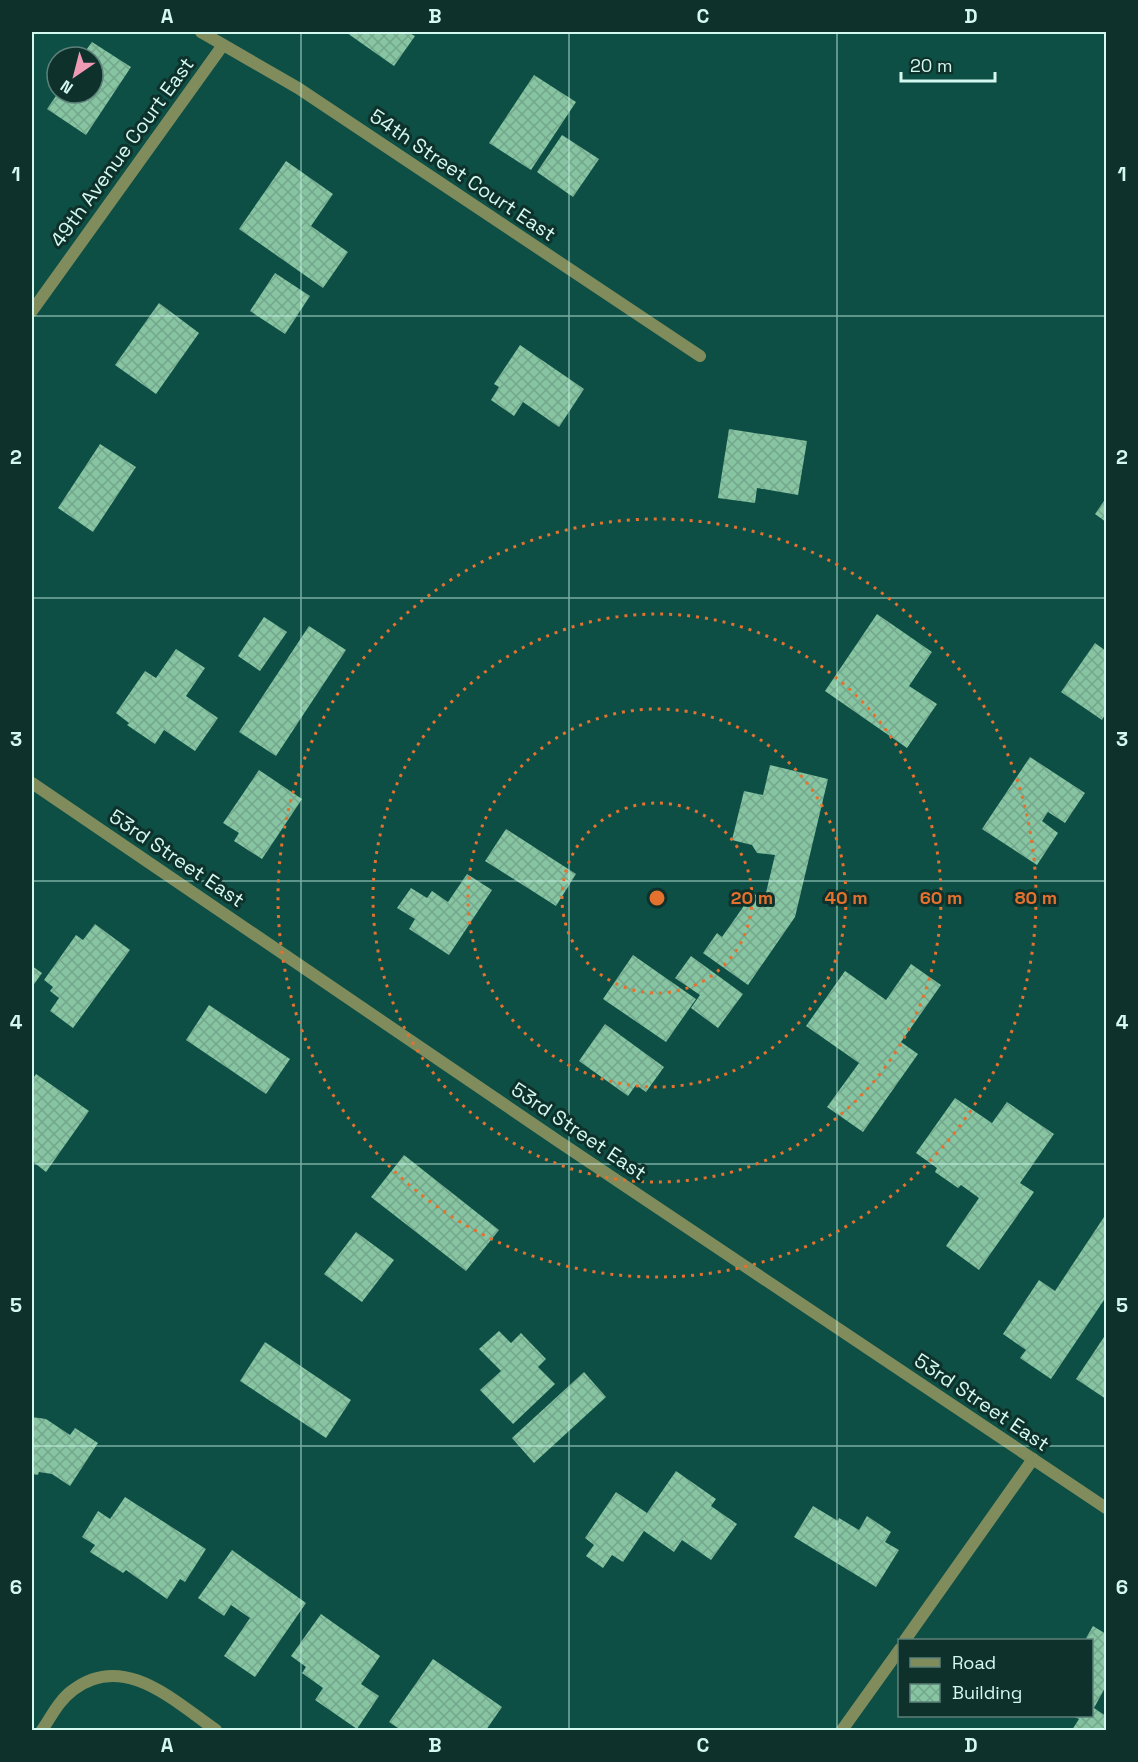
<svg xmlns="http://www.w3.org/2000/svg" width="1138" height="1762" font-family="'Space Grotesk',sans-serif">
  <style>
    .building { fill: url(#building-cross-hatch) }
    .lines { fill: none; stroke-linecap: round; stroke-linejoin: round }
    .minor { stroke: #818c5d; stroke-width: 12 }
    .grid { fill: none; stroke: #d3f9f0; stroke-width: 1.5; stroke-opacity: 0.55 }
    .ring { fill: none; stroke: #e5712e; stroke-width: 3; stroke-dasharray: 3 6 }
    .labels { text-anchor: middle; stroke-width: 6; stroke-linejoin: round; paint-order: stroke }
    .street-label { font-size: 20px; fill: #d3f9f0; stroke: #0f312b }
    .centre { fill: #e5712e; stroke: #0f312b; stroke-width: 3 }
    .ring-label { font-size: 18px; text-anchor: middle; font-weight: bold; fill: #e5712e; stroke: #0f312b; stroke-width: 6; stroke-linejoin: round; paint-order: stroke }
    .neatline { fill: none; stroke: #d3f9f0; stroke-width: 2 }
    .grid-label { font-size: 20px; text-anchor: middle; font-weight: bold; fill: #d3f9f0 }
  </style>
  <defs>
    <pattern id="building-cross-hatch" width="8" height="8" patternUnits="userSpaceOnUse" patternTransform="scale(1.5)"><rect width="8" height="8" fill="#86c4a2"/><path d="M0 0l8 8M0 8l8-8" fill="none" stroke="#74a68c"/></pattern>
  </defs>
  <rect width="100%" height="100%" fill="#0d4f45"/>
  <!-- building -->
  <g class="building">
    <polygon points="348,32 407,32 415,36 394,66 347,33"/>
    <polygon points="92,42 131,67 86,135 47,109 58,93 93,93 93,57 77,57 81,51 84,53"/>
    <polygon points="534,75 576,102 531,170 489,143"/>
    <polygon points="562,135 599,159 573,197 537,172"/>
    <polygon points="286,161 333,194 311,226 348,252 323,288 239,229"/>
    <polygon points="275,273 310,296 285,334 250,311"/>
    <polygon points="159,303 199,333 156,394 115,365"/>
    <polygon points="520,345 584,389 559,427 523,402 514,416 491,400 499,387 494,384"/>
    <polygon points="729,429 807,441 798,495 757,488 755,503 718,498"/>
    <polygon points="100,444 136,467 93,532 58,508"/>
    <polygon points="1106,498 1106,522 1095,514"/>
    <polygon points="877,614 932,652 909,686 937,704 907,748 825,691"/>
    <polygon points="264,617 287,632 260,671 238,656"/>
    <polygon points="309,626 346,650 276,756 239,732"/>
    <polygon points="1095,643 1106,651 1106,713 1102,720 1061,692"/>
    <polygon points="176,649 205,668 186,696 218,718 195,751 164,730 155,744 127,725 129,723 116,713 145,671 156,678"/>
    <polygon points="1030,757 1085,793 1065,823 1048,812 1042,821 1058,833 1037,865 982,829"/>
    <polygon points="770,765 828,779 795,917 748,985 703,953 717,933 722,937 753,893 764,901 775,855 757,853 752,845 732,840 744,791 763,795"/>
    <polygon points="259,770 302,799 262,859 234,841 239,833 223,823"/>
    <polygon points="506,829 576,874 556,906 485,861"/>
    <polygon points="467,874 492,890 449,955 409,929 415,919 397,908 411,888 427,898 432,891 448,902"/>
    <polygon points="95,924 130,950 73,1028 50,1011 59,998 50,991 53,987 44,980 76,935 83,940"/>
    <polygon points="633,955 696,999 666,1042 603,999"/>
    <polygon points="691,956 743,994 718,1028 691,1008 700,995 675,978"/>
    <polygon points="911,964 941,985 901,1042 918,1054 863,1132 827,1107 859,1063 806,1026 845,971 886,1000"/>
    <polygon points="32,966 42,973 32,987"/>
    <polygon points="209,1005 290,1059 266,1094 186,1040"/>
    <polygon points="605,1024 664,1067 646,1092 636,1085 628,1096 579,1061"/>
    <polygon points="36,1074 89,1111 46,1172 32,1161 32,1080"/>
    <polygon points="955,1098 992,1123 1007,1102 1054,1134 1020,1183 1034,1192 979,1270 946,1246 979,1198 961,1185 958,1188 935,1172 937,1168 916,1153"/>
    <polygon points="404,1155 499,1230 466,1271 371,1197"/>
    <polygon points="1106,1214 1106,1297 1051,1379 1020,1358 1026,1350 1003,1334 1039,1280 1055,1291"/>
    <polygon points="356,1232 394,1260 362,1302 324,1274"/>
    <polygon points="499,1331 511,1343 521,1333 546,1359 538,1367 555,1384 513,1424 480,1390 501,1371 479,1349"/>
    <polygon points="1106,1334 1106,1399 1076,1379"/>
    <polygon points="265,1342 351,1400 326,1438 240,1381"/>
    <polygon points="584,1372 606,1397 534,1463 512,1438"/>
    <polygon points="32,1417 46,1419 70,1435 75,1428 98,1443 70,1486 52,1474 39,1472 38,1475 32,1474"/>
    <polygon points="676,1471 716,1499 711,1506 737,1524 711,1560 682,1540 674,1552 644,1531 623,1562 612,1555 603,1568 586,1556 594,1545 585,1538 616,1492 647,1513"/>
    <polygon points="125,1497 206,1549 185,1582 180,1579 167,1599 126,1570 123,1573 90,1552 95,1545 82,1537 98,1511 110,1519"/>
    <polygon points="813,1506 838,1521 839,1518 859,1530 867,1516 891,1532 885,1542 899,1550 876,1587 794,1537"/>
    <polygon points="232,1550 306,1603 255,1677 224,1656 250,1618 231,1605 224,1616 198,1598"/>
    <polygon points="321,1614 380,1656 361,1684 379,1696 357,1729 315,1700 323,1688 302,1673 306,1667 291,1656"/>
    <polygon points="1093,1626 1106,1634 1106,1686 1094,1708 1106,1716 1106,1730 1072,1730 1079,1719 1072,1716 1092,1716 1092,1640 1085,1640"/>
    <polygon points="433,1659 502,1707 486,1730 401,1730 389,1722"/>
  </g>
  <g class="lines">
    <!-- minor -->
    <g class="minor">
      <polyline points="201,32 298,88 700,356"/>
      <polyline points="32,311 223,45"/>
      <polyline points="32,783 558,1141 1106,1508"/>
      <polyline points="905,1640 1033,1459"/>
      <path d="M 42,1730 C 51,1717 59,1700 73,1690 C 124,1651 175,1702 216,1730"/>
      <polyline points="842,1730 900,1649"/>
    </g>
  </g>
  <!-- grid -->
  <path class="grid" d="M 301,32 L 301,1730M 569,32 L 569,1730M 837,32 L 837,1730M 32,316 L 1106,316M 32,598 L 1106,598M 32,881 L 1106,881M 32,1164 L 1106,1164M 32,1446 L 1106,1446"/>
  <!-- distance rings -->
  <g class="ring">
    <circle cx="657" cy="898" r="95"/>
    <circle cx="657" cy="898" r="189"/>
    <circle cx="657" cy="898" r="284"/>
    <circle cx="657" cy="898" r="379"/>
  </g>
  <g class="labels">
    <!-- street labels -->
    <g class="street-label">
      <text transform="translate(122 152) rotate(-54)" y="7">49th Avenue Court East</text>
      <text transform="translate(463 175) rotate(34)" y="7">54th Street Court East</text>
      <text transform="translate(177 858) rotate(34)" y="7">53rd Street East</text>
      <text transform="translate(579 1131) rotate(34)" y="7">53rd Street East</text>
      <text transform="translate(982 1402) rotate(34)" y="7">53rd Street East</text>
    </g>
  </g>
  <circle cx="657" cy="898" r="9" class="centre"/>
  <g class="ring-label">
    <text x="752" y="904">20 m</text>
    <text x="846" y="904">40 m</text>
    <text x="941" y="904">60 m</text>
    <text x="1036" y="904">80 m</text>
  </g>
  <!-- border -->
  <rect width="1138" height="1762" fill="none" stroke="#0f312b" stroke-width="66"/>
  <!-- legend -->
  <rect x="898" y="1639" width="195" height="78" fill="#0f312b" stroke="#5d817a" stroke-width="1.5"/>
  <rect x="910" y="1658" width="30" height="9" fill="#818c5d" stroke="#5d817a" stroke-width="1.5"/>
  <text x="952" y="1669" font-size="18" fill="#d3f9f0">Road</text>
  <rect x="910" y="1684" width="30" height="18" fill="url(#building-cross-hatch)" stroke="#5d817a" stroke-width="1.5"/>
  <text x="952" y="1699" font-size="18" fill="#d3f9f0">Building</text>
  <!-- north arrow -->
  <g transform="translate(75 75) rotate(215)"><circle r="28" fill="#0f312b" stroke="#5d817a" stroke-width="1.5"/>
  <path d="M0-4.5L10 22L0 15L-10 22Z" fill="#f09ab5"/>
  <text y="-9" font-size="16" font-weight="bold" text-anchor="middle" fill="#d3f9f0">N</text>
  </g>
  <!-- scale -->
  <path d="M901 72v9h94v-9" fill="none" stroke="#d3f9f0" stroke-width="3"/>
  <text x="910" y="72" font-size="18" fill="#d3f9f0" stroke="#0f312b" stroke-width="4.5" paint-order="stroke">20 m</text>
  <rect x="33" y="33" width="1072" height="1696" class="neatline"/>
  <g class="grid-label">
    <text x="167" y="23">A</text>
    <text x="435" y="23">B</text>
    <text x="703" y="23">C</text>
    <text x="971" y="23">D</text>
    <text x="16" y="181">1</text>
    <text x="1122" y="181">1</text>
    <text x="16" y="464">2</text>
    <text x="1122" y="464">2</text>
    <text x="16" y="746">3</text>
    <text x="1122" y="746">3</text>
    <text x="16" y="1029">4</text>
    <text x="1122" y="1029">4</text>
    <text x="16" y="1312">5</text>
    <text x="1122" y="1312">5</text>
    <text x="16" y="1594">6</text>
    <text x="1122" y="1594">6</text>
    <text x="167" y="1752">A</text>
    <text x="435" y="1752">B</text>
    <text x="703" y="1752">C</text>
    <text x="971" y="1752">D</text>
  </g>
</svg>
